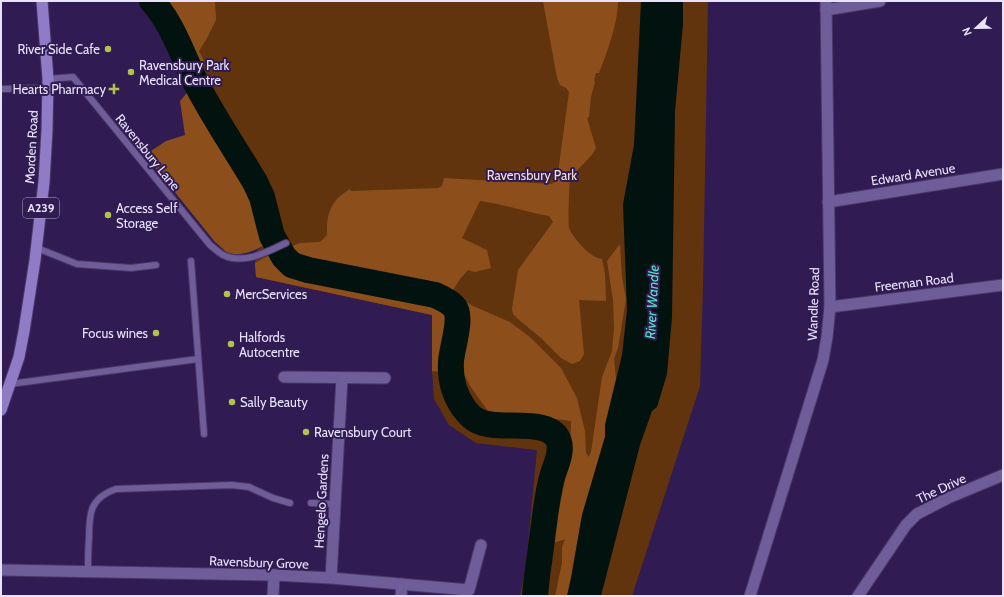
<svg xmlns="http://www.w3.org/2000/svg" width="1004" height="597" font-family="Cabin,sans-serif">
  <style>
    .green { fill: #61340d }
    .forest { fill: #8c4f1c }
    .water { fill: #02120e }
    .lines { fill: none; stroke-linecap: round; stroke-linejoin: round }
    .river { stroke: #02120e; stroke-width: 26 }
    .service-casing { stroke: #4b3866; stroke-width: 8 }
    .minor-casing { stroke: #4b3866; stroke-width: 13 }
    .tertiary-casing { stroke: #4b3866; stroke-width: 13 }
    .primary-casing { stroke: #4b3866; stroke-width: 13 }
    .service { stroke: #6e5d99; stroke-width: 6 }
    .minor { stroke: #6e5d99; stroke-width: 11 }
    .tertiary { stroke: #6e5d99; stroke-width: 11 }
    .primary { stroke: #907bc6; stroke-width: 11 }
    .poi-dot { fill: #b2c34c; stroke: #301c52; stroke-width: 1.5 }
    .labels { text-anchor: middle; stroke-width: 4; stroke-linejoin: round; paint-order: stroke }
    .shield { fill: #301c52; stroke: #b1a7ca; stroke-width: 1 }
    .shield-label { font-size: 12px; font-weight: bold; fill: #e8e2fd }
    .poi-label { font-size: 13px; fill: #e8e2fd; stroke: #301c52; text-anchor: start }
    .street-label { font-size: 13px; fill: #e8e2fd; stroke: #301c52 }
    .park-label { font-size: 13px; fill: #f4decf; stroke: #301c52 }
    .water-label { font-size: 14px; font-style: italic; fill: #5ae4c7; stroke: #301c52 }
  </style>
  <rect width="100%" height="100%" fill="#301c52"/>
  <!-- green -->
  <polygon class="green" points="146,1 708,1 703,286 700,386 632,596 520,596 526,565 537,450 476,443 449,425 434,399 432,371 432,315 256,277 255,263 257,250 268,243 252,186 192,87 176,48 156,11"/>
  <!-- forest -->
  <g class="forest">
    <path d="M 146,1 L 215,1 L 216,20 L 207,38 L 199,51 L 206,65 L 199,69 L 202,76 L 190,82 C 178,54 167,23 146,1 Z"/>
    <path d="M 543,1 L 618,1 C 618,23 607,53 599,73 L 596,73 L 594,80 L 595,82 L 591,97 L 589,117 L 587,118 L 596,148 C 590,161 575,168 570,182 C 569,185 568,225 569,228 C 574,239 590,258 602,259 L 605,274 L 606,301 L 579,300 L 584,354 L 580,361 L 572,364 L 561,358 L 541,338 L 518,319 L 513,314 L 512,309 L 518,270 L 553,222 L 549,216 C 525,212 503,204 480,201 L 462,238 L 487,250 L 491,268 L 475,272 L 468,270 L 460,279 L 451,293 L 452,310 L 454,317 L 447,360 L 447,372 L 432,371 L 432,315 L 256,277 L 255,263 L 275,252 L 300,243 L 320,242 L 327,235 C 326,214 331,200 350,189 L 351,191 L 438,188 L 442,186 L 444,178 L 552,184 L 557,180 L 569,92 L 566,88 L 560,85 L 557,78 Z"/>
    <path d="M 192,87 L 252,186 L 258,201 L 268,243 C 257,250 238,259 225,251 C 222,248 219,245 215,242 L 145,155 L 166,141 L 185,135 L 180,101 Z"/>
    <path d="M 620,244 L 622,277 L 626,299 L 618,348 L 614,359 L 616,379 L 605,425 L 605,436 L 582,515 L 571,578 L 567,596 L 555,596 L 562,563 L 562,547 L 565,539 L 551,544 C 560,506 571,460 571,421 L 533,416 L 497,419 L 491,415 L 470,386 L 461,368 L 465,323 L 463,300 L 473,306 L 510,322 L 531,338 L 561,368 L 577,398 L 585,431 L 586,453 L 589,457 L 591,452 L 602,377 L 612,351 L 614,328 L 613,300 L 607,261 Z"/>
  </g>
  <!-- water -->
  <polygon class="water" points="641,1 683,1 683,24 675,112 672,317 667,374 657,407 652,411 640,445 601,596 567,596 571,578 582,515 605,437 605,425 622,355 627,310 623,204 634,145"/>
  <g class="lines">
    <!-- river -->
    <path class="river" d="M 152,1 C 173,24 183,57 197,85 C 214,118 236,150 255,182 L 262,197 L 272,236 L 284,257 L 292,265 L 308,270 L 435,295 C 442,298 451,302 455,308 C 462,319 452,348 451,361 C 450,377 454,394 463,407 C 466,411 472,418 476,420 C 497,433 551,415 559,442 C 562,452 556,465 553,474 C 547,493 546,511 543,531 C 541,549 538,567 536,585 L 535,596"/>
    <!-- service casing -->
    <g class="service-casing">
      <g id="service">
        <path d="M 48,79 L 73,77 L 210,245 C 214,248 219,253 223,255 C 245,265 266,252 286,243"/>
        <polyline points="1,89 47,88"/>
        <polyline points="37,248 77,264 131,268 156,265"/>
        <polyline points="191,261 204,434"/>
        <polyline points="10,384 198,359"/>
        <polyline points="311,503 335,504"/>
        <path d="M 88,572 C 88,561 88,549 89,538 C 89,513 90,498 116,489 L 232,485 L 249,487 L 273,498 L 290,503"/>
      </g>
    </g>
    <!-- minor casing -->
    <g class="minor-casing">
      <g id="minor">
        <polyline points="826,10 880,1"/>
        <polyline points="828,202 1003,174"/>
        <polyline points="830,307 1003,285"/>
        <polyline points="284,377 385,378"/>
        <polyline points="1,570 274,575 331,578 469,590 481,545"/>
        <polyline points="331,578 342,378"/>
        <polyline points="273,596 274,575"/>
        <polyline points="401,596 402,584"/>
      </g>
    </g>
    <!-- tertiary casing -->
    <g class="tertiary-casing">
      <g id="tertiary">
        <polyline points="750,596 823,360 827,337 830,307 826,1"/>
        <polyline points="858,596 906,525 917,514 948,498 1003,475"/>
      </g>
    </g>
    <!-- primary casing -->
    <g class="primary-casing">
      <polyline id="primary" points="1,410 19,357 24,331 35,260 44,182 47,130 48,79 42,1"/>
    </g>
    <!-- service -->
    <use href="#service" class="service"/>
    <!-- minor -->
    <use href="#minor" class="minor"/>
    <!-- tertiary -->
    <use href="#tertiary" class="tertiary"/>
    <!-- primary -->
    <use href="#primary" class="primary"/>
  </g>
  <!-- markers -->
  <g class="poi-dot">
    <circle cx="108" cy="49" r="4"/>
    <circle cx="131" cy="72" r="4"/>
    <path d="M112 83h4v4h4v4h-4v4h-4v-4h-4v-4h4z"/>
    <circle cx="108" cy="215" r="4"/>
    <circle cx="227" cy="294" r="4"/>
    <circle cx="156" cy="333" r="4"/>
    <circle cx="231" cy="344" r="4"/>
    <circle cx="232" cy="402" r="4"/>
    <circle cx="306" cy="432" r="4"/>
  </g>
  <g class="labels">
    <!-- shield labels -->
    <rect class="shield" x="23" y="198" width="36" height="20" rx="3"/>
    <g class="shield-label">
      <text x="41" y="212">A239</text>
    </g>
    <!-- poi labels -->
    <g class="poi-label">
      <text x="100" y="54" text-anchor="end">River Side Cafe</text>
      <text x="139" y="70">Ravensbury Park<tspan x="139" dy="15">Medical Centre</tspan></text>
      <text x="106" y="94" text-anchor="end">Hearts Pharmacy</text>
      <text x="116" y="213">Access Self<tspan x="116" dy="15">Storage</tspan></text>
      <text x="235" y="299">MercServices</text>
      <text x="148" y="338" text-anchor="end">Focus wines</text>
      <text x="239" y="342">Halfords<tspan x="239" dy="15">Autocentre</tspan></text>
      <text x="240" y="407">Sally Beauty</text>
      <text x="314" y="437">Ravensbury Court</text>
    </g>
    <!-- street labels -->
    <g class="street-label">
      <text transform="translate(31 147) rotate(-87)" y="5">Morden Road</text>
      <text transform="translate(148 152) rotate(51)" y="5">Ravensbury Lane</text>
      <text transform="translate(913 174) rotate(-9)" y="5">Edward Avenue</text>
      <text transform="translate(914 282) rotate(-7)" y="5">Freeman Road</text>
      <text transform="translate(813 304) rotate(-88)" y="5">Wandle Road</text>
      <text transform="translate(941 488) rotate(-25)" y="5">The Drive</text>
      <text transform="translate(321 501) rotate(-87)" y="5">Hengelo Gardens</text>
      <text transform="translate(259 562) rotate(2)" y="5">Ravensbury Grove</text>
    </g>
    <!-- park labels -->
    <g class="park-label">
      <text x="532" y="180">Ravensbury Park</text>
    </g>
    <!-- water labels -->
    <g class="water-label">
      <text transform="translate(652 302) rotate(-87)" y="5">River Wandle</text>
    </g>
  </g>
  <!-- border -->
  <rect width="1004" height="597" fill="none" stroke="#e8e2fd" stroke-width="4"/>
  <!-- north arrow -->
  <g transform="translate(976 28) rotate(248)" stroke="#301c52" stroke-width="3" paint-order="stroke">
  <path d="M0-3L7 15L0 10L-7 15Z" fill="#e8e2fd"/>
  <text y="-6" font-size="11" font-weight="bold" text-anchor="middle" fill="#e8e2fd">N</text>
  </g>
</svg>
